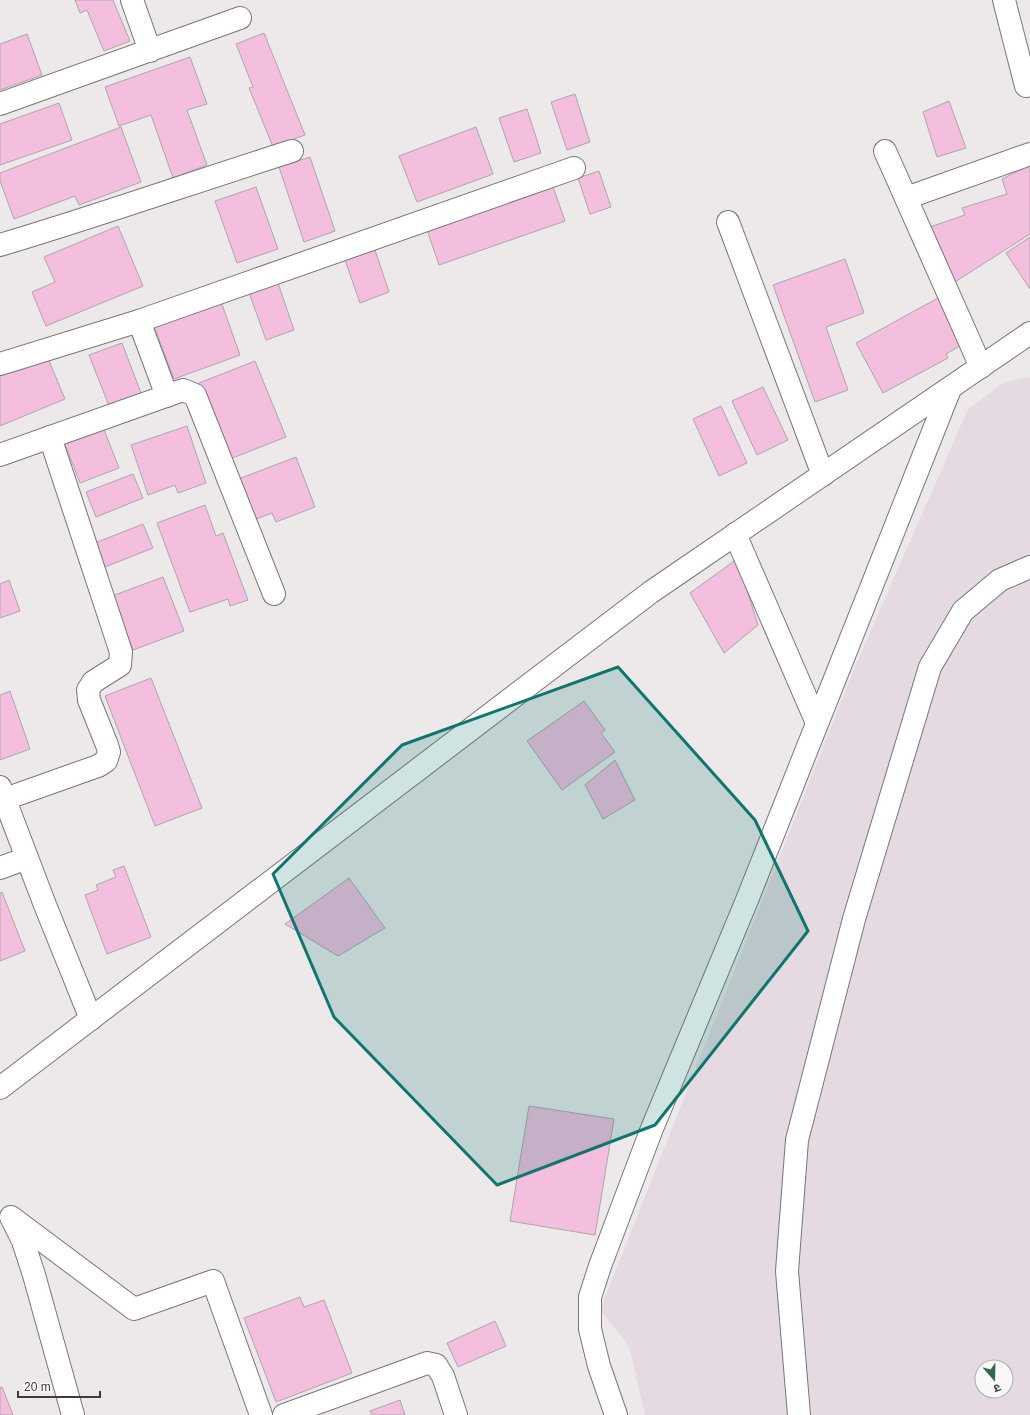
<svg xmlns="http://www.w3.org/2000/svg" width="1030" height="1415" font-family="Arial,'Noto Sans Devanagari',sans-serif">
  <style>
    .built { fill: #e5dae1; fill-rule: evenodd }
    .building { fill: #f4bedf; stroke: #aba7a9 }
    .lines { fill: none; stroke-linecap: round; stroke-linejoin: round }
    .minor-casing { stroke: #797678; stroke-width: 24 }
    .minor { stroke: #fff; stroke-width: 22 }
    .marked { fill: #0f766e; fill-opacity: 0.2; stroke: #0f766e; stroke-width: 3; stroke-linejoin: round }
  </style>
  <rect width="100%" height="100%" fill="#ede9eb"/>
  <!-- built -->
  <path class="built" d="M 1030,377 L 1030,1415 L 645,1415 L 629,1346 L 600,1310 L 854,669 L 968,409 L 1005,382 ZM 982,1367 L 1006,1367 L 1006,1391 L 982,1391 Z"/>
  <!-- building -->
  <g class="building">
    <polygon points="75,0 113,0 130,41 104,51 87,10 80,13"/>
    <polygon points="264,33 305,135 273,147 249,88 253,87 236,44"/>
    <polygon points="27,34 42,75 0,90 0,44"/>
    <polygon points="190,57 207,104 187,110 207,165 173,178 151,115 119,126 105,87"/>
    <polygon points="575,94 590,142 567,150 551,102"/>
    <polygon points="949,101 966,148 937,157 923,112"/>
    <polygon points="59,103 72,140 0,165 0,124"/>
    <polygon points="527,109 541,153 514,162 499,118"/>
    <polygon points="121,127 141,182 79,205 75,196 14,219 0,181 0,173"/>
    <polygon points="476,127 493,174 417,202 399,156"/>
    <polygon points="310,157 335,231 304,242 279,167"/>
    <polygon points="1030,165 1030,234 947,287 927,228 965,215 962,208 1007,194 1002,179"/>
    <polygon points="599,171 611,207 590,214 578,178"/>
    <polygon points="551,181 565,221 439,265 425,224"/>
    <polygon points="256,187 278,249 237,263 215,201"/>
    <polygon points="118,226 143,286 46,326 32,292 55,282 44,257"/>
    <polygon points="1030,237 1030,289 1006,253"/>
    <polygon points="375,250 389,292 360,303 345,260"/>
    <polygon points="845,259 864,313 826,327 848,390 815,402 773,285"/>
    <polygon points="276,277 294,330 266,340 247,287"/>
    <polygon points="938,298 963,344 946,354 948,358 883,393 856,343"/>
    <polygon points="220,299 240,355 174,379 153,324"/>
    <polygon points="122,343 141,393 109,406 89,355"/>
    <polygon points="47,356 65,399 0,426 0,375"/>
    <polygon points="255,361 286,437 230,459 199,383"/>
    <polygon points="763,387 788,440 757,455 732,401"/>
    <polygon points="721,406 747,463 719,476 693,419"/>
    <polygon points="101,422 119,468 80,483 62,437"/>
    <polygon points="187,426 206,483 178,493 175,485 148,495 131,445"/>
    <polygon points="296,457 315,507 276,522 272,513 251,521 236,480"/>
    <polygon points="133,474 143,498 96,517 86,492"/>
    <polygon points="205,505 216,536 223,533 248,600 230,606 228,599 190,612 157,523"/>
    <polygon points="143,524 153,548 105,567 95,543"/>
    <polygon points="737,559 758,625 724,653 690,593"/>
    <polygon points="163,577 184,631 133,650 112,596"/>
    <polygon points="9,580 20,611 0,618 0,584"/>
    <polygon points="151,678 202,808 155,826 105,696"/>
    <polygon points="10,691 30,749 0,760 0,695"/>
    <polygon points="584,701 605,730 601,733 615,752 562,790 527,741"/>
    <polygon points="615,760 635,800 603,819 585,785"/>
    <polygon points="124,866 151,937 107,954 85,895 98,890 96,885 116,877 113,870"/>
    <polygon points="349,878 385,928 338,956 285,924"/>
    <polygon points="2,892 25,951 0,961 0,893"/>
    <polygon points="529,1106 614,1119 595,1235 510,1221"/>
    <polygon points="300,1297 304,1307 324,1300 352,1373 276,1402 244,1318"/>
    <polygon points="495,1321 506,1346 458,1367 447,1343"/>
    <polygon points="2,1387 13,1415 0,1415 0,1388"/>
    <polygon points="400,1400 405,1415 372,1415 370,1411"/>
  </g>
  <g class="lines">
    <!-- minor casing -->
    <g class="minor-casing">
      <g id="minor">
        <polyline points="132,0 150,51"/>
        <polyline points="1004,0 1026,86"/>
        <polyline points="0,104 240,18"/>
        <polyline points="885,151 981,367"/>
        <polyline points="906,198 1030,154"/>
        <polyline points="728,222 823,475"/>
        <path d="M 0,245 C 98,216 194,182 292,151"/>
        <polyline points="139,321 167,396"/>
        <polyline points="0,364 139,321 574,168"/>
        <polyline points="0,455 183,390 195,395 274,594"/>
        <polyline points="735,534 817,723"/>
        <polyline points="0,787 45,905 91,1019"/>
        <polyline points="5,799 98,766 106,761 109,752 107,745 89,700 88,690 93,682 120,665 121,652 50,437"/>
        <polyline points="0,868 27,858"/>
        <polyline points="0,1088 651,592 1030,333"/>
        <polyline points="11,1217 134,1309 213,1281 261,1415"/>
        <polyline points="12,1219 23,1241 34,1275 73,1415"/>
        <polyline points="284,1415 427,1363 436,1365 443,1376 456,1415"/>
        <polyline points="616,1415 599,1366 590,1329 590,1297 600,1266 651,1131 747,900 950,389"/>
        <polyline points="799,1415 787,1271 797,1140 854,919 930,667 963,611 1000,580 1030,567"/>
      </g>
    </g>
    <!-- minor -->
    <use href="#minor" class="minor"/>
  </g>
  <!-- marked area -->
  <path class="marked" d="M 618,667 L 755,820 L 808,931 L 655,1125 L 497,1185 L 334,1017 L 273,874 L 402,745 Z"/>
  <!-- north arrow -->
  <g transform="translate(994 1379) rotate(160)"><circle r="19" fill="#faf7f9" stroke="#aeacad"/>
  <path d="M0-3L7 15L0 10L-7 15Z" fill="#31674d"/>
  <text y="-6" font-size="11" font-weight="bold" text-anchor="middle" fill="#3c3b3c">उ</text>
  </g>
  <!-- scale -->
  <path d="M18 1391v6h82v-6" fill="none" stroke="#3c3b3c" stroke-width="2"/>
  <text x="24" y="1391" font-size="12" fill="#3c3b3c" stroke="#faf7f9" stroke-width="3" paint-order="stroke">20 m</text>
</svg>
